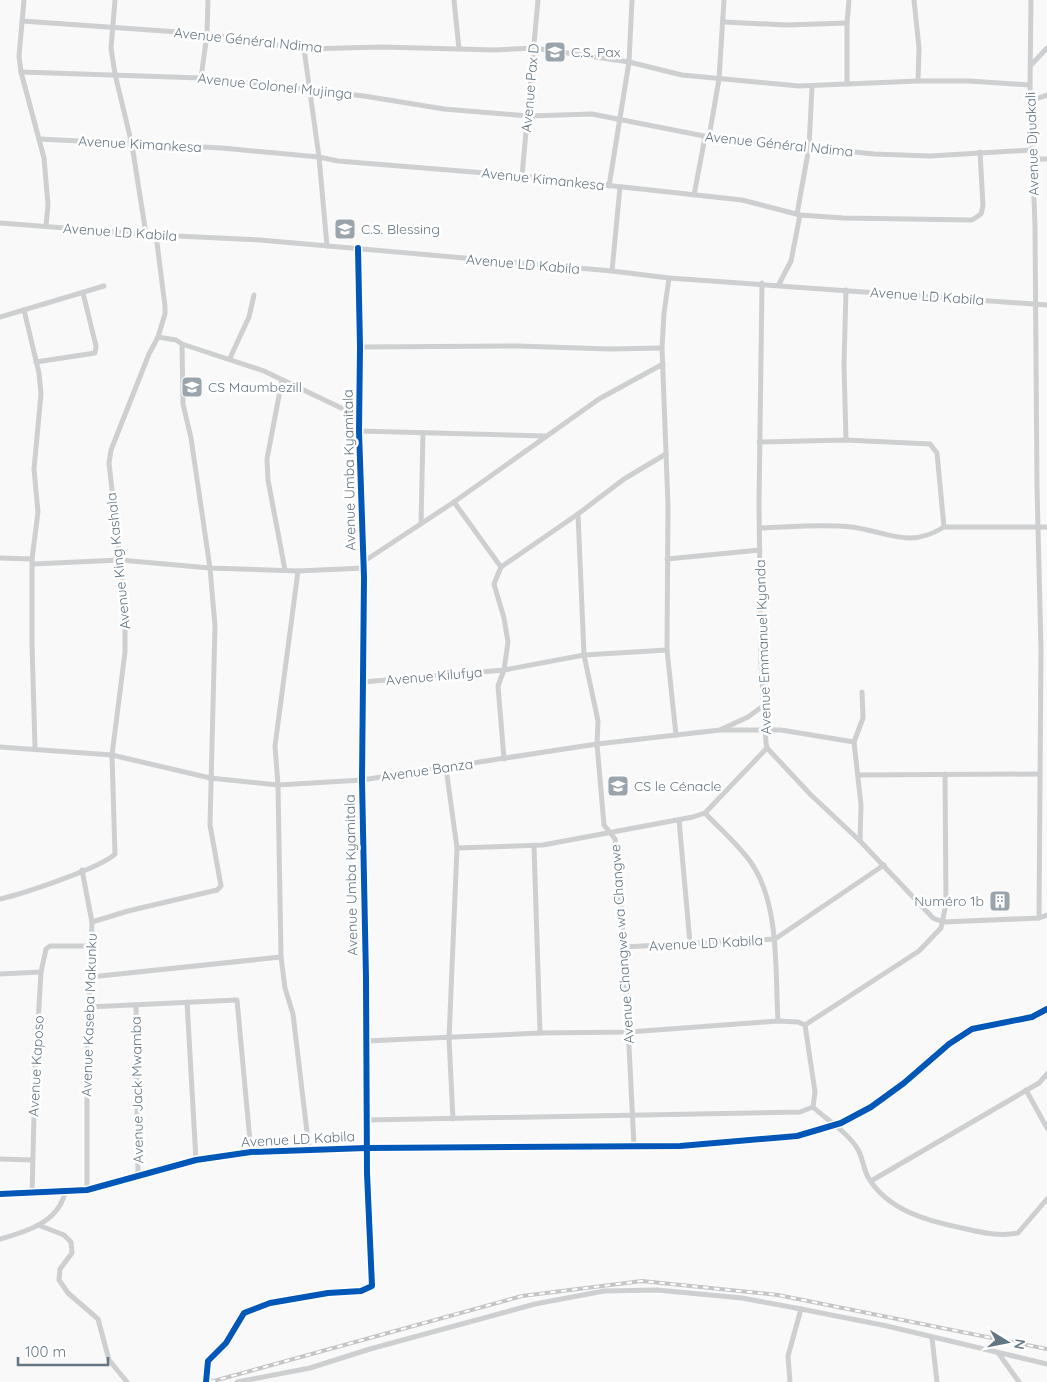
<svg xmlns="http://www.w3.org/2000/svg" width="1047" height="1382" font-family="Quicksand,sans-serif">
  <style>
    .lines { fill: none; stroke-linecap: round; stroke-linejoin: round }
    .minor { stroke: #cecfd0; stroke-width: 5 }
    .rail-casing { stroke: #c3c5c6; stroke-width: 4 }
    .rail { stroke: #fff; stroke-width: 2; stroke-dasharray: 5.5; stroke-linecap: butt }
    .cycleway-casing { stroke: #fff; stroke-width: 9 }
    .cycleway { stroke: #0057b8; stroke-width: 6 }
    .labels { text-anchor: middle; stroke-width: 5; stroke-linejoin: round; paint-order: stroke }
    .street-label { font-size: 14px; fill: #657683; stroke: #fff }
    .poi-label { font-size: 14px; fill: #657683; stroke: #fff; text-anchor: start }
  </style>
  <rect width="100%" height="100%" fill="#f9f9f9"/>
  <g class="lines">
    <!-- minor -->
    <g class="minor">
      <polyline points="24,0 19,56 21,72 44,158 48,205 46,226"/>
      <polyline points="115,0 111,48 115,74 132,145 146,234"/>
      <polyline points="454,0 459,49"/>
      <polyline points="914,0 919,48 918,81"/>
      <polyline points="1031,0 1030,85 1035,226 1037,487 1041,649 1039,918"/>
      <polyline points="22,21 207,34 304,49 382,47 495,50 534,48 629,62 682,75 799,86 918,81 969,81 1030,85"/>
      <polyline points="724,22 786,25 847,23"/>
      <polyline points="304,49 319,157 327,246"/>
      <polyline points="1032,64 1047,48"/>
      <polyline points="21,72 201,78 364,96 444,109 528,116 592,114 709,137 874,154 930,156 1031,150"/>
      <polyline points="201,78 207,34 208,0"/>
      <polyline points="847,84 847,23 849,0"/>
      <polyline points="1030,101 1047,95"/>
      <polyline points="709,137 719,79 724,0"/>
      <polyline points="39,139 222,148 319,157 338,161 522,176 742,200 800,215 843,218 972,220 981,214 983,206 980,152"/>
      <polyline points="1032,159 1047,159"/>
      <polyline points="522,176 538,0"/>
      <polyline points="609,186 629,62 632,0"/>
      <polyline points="694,195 705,137"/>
      <polyline points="797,214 809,147 812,87"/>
      <polyline points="0,223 156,235 260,240 612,271 669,278 1047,305"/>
      <polyline points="612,271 620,187"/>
      <polyline points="669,278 664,313 662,348 668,505 667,650 676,735"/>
      <polyline points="762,283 759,504 761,663 766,743 767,748 811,795 860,841 933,918 943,922 1039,918 1047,915"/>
      <polyline points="779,284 791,261 800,215"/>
      <polyline points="846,290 844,365 846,440"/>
      <polyline points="24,310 39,373 41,394 34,469 38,512 32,559 32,643 35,748"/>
      <polyline points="0,317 104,286"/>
      <polyline points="182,344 264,371 360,417"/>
      <polyline points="360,347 518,346 610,349 662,348"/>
      <polyline points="230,358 249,317 254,295"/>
      <polyline points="36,362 95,353 96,346 83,293"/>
      <polyline points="282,380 267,459 268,480 285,570"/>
      <polyline points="359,431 545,436"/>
      <polyline points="759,442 846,440 930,444 937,453 944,527 1047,527"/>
      <polyline points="454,502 501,567 578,514"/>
      <polyline points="421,524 423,433"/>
      <path d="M 760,528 C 790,527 822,524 852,527 C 888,532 909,549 944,527"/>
      <polyline points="0,558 32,559"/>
      <polyline points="667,559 760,550"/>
      <polyline points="363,562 454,502 599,399 663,364"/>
      <polyline points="33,564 120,560 210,568 298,571 275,746 278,785 281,957 285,988 293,1014 309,1149"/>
      <polyline points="298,571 363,568"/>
      <polyline points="363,682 504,670 508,642 504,618 494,584 501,567"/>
      <polyline points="722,729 748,717 763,706"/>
      <polyline points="0,747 112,755 210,778 278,785 362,780 597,744 720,730 781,730 854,742"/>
      <polyline points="504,759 498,686 504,670 584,655 578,514 624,479 666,454"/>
      <polyline points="446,768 457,848 449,1039 453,1119"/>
      <polyline points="858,775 1040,774"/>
      <path d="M 705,813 C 720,829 740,846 752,864 C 780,906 775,972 778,1021 L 798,1022 L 805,1025 L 815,1092 L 813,1107"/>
      <polyline points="679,820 690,943"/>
      <polyline points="860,841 861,805 854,742 863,718 862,692"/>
      <polyline points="534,846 540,1033"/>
      <polyline points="457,848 543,845 693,817 705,813 767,748"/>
      <polyline points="82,870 92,922 87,1059 87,1190"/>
      <path d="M 0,899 C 22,894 101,868 115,854 L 112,755 L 125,652 L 125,606 L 109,463 L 111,450 L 149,354 L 158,337"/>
      <polyline points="92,922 128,911 217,890 221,886 210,825 215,626 210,568 191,438 183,404 182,344 176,340 158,337 165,314 165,306 156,235"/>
      <polyline points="624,947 775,939 884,865"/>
      <polyline points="0,974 41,972"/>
      <polyline points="90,977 281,957"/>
      <polyline points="187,1002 196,1160"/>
      <polyline points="136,1005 138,1176"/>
      <polyline points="88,1007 237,1000 251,1152"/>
      <polyline points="805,1025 919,951 941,928 946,904 945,774"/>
      <polyline points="366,1041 540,1033 629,1032 778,1021"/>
      <polyline points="1026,1090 1047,1128"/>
      <path d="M 813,1107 C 827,1120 847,1132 857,1148 C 863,1157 863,1168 868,1177 C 887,1210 927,1221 962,1228 C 980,1232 999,1237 1018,1233 L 1047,1199"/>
      <polyline points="367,1120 800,1112 813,1107"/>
      <polyline points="634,1146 624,947 616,847 615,839 604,825 597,744 598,721 584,655 667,650"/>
      <polyline points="0,1159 32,1160"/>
      <polyline points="871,1181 1039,1083 1047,1074"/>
      <polyline points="0,1194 87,1190 196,1160 251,1152 366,1148 680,1146 797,1136 841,1123 871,1107 904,1083 949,1044 972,1029 1032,1017 1047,1009"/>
      <polyline points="32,1194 35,1076 41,972 46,949 50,946 92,946"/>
      <polyline points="38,1225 64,1235 71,1242 72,1253 60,1269 59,1280 68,1293 98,1319 109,1360 127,1382"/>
      <path d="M 0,1239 C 26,1232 59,1222 65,1192"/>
      <polyline points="932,1338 937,1382"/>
      <polyline points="999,1354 1019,1382"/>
      <polyline points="206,1382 208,1361 226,1343 244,1313 270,1303 328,1293 361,1291 372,1286 367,1173 366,978 362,780 364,577 359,431 360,347 358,248"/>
      <polyline points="237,1382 310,1368 370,1349 535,1304 604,1291 657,1290 742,1298 801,1309 887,1326 1047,1364"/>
      <polyline points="790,1382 788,1356 801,1309"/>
    </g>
    <!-- rail casing -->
    <g class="rail-casing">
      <polyline id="rail" points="210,1382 522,1296 642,1281 778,1295 1047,1349"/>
    </g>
    <!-- rail -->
    <use href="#rail" class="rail"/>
    <!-- cycleway casing -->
    <g class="cycleway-casing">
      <g id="cycleway">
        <polyline points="0,1194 87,1190 196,1160 251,1152 366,1148 680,1146 797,1136 841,1123 871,1107 904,1083 949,1044 972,1029 1032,1017 1047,1009"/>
        <polyline points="206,1382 208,1361 226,1343 244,1313 270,1303 328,1293 361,1291 372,1286 367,1173 366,978 362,780 364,577 359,431 360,347 358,248"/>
      </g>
    </g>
    <!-- cycleway -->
    <use href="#cycleway" class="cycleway"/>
  </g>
  <!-- icons -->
  <defs>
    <g id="school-square" transform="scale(1.125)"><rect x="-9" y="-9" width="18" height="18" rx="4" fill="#99a4ac" stroke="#fff"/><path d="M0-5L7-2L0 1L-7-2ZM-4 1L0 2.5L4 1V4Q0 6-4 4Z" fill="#fff"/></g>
    <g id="building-square" transform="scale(1.125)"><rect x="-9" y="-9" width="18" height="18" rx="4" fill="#99a4ac" stroke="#fff"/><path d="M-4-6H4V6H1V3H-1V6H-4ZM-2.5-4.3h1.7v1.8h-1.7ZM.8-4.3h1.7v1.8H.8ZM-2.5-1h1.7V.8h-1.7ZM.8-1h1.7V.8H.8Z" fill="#fff"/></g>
  </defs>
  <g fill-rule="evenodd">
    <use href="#school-square" x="555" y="52"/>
    <use href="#school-square" x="345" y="229"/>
    <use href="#school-square" x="192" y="387"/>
    <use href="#school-square" x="618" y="786"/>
    <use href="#building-square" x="1000" y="901"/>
  </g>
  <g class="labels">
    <!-- street labels -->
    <g class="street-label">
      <text transform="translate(248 40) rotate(6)" y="5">Avenue Général Ndima</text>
      <text transform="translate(275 86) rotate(6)" y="5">Avenue Colonel Mujinga</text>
      <text transform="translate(530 88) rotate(-85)" y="5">Avenue Pax D</text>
      <text transform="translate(140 144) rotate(3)" y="5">Avenue Kimankesa</text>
      <text transform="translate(779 144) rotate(6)" y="5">Avenue Général Ndima</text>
      <text transform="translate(1032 144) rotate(-92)" y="5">Avenue Djuakali</text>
      <text transform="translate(543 179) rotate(6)" y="5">Avenue Kimankesa</text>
      <text transform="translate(120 232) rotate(4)" y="5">Avenue LD Kabila</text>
      <text transform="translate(523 264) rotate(5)" y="5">Avenue LD Kabila</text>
      <text transform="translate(927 296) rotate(4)" y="5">Avenue LD Kabila</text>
      <text transform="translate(349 470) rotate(-91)" y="5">Avenue Umba Kyamitala</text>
      <text transform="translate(118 561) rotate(-96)" y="5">Avenue King Kashala</text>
      <text transform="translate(763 647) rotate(-92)" y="5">Avenue Emmanuel Kyanda</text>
      <text transform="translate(434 676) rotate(-5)" y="5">Avenue Kilufya</text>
      <text transform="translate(427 770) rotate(-8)" y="5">Avenue Banza</text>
      <text transform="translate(351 875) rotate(-91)" y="5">Avenue Umba Kyamitala</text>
      <text transform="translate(706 943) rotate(-3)" y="5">Avenue LD Kabila</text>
      <text transform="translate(622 944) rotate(-94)" y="5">Avenue Changwe wa Changwe</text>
      <text transform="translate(89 1015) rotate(-88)" y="5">Avenue Kaseba Makunku</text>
      <text transform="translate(36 1066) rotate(-87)" y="5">Avenue Kaposo</text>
      <text transform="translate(137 1090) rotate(-91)" y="5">Avenue Jack Mwamba</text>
      <text transform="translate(298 1139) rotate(-3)" y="5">Avenue LD Kabila</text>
    </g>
    <!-- poi labels -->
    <g class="poi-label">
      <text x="571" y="57">C.S. Pax</text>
      <text x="361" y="234">C.S. Blessing</text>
      <text x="208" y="392">CS Maumbezill</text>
      <text x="634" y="791">CS le Cénacle</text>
      <text x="984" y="906" text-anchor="end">Numéro 1b</text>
    </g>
  </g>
  <!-- north arrow -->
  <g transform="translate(1007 1342) rotate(100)" stroke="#ffffff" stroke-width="4" paint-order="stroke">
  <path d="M0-4L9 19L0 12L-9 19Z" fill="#657683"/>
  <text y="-8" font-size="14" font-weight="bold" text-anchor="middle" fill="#657683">N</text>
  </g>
  <!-- scale -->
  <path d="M18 1357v8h90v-8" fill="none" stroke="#657683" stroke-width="2.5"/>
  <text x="25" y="1357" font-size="15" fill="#657683" stroke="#ffffff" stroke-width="4" paint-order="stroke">100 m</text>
</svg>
